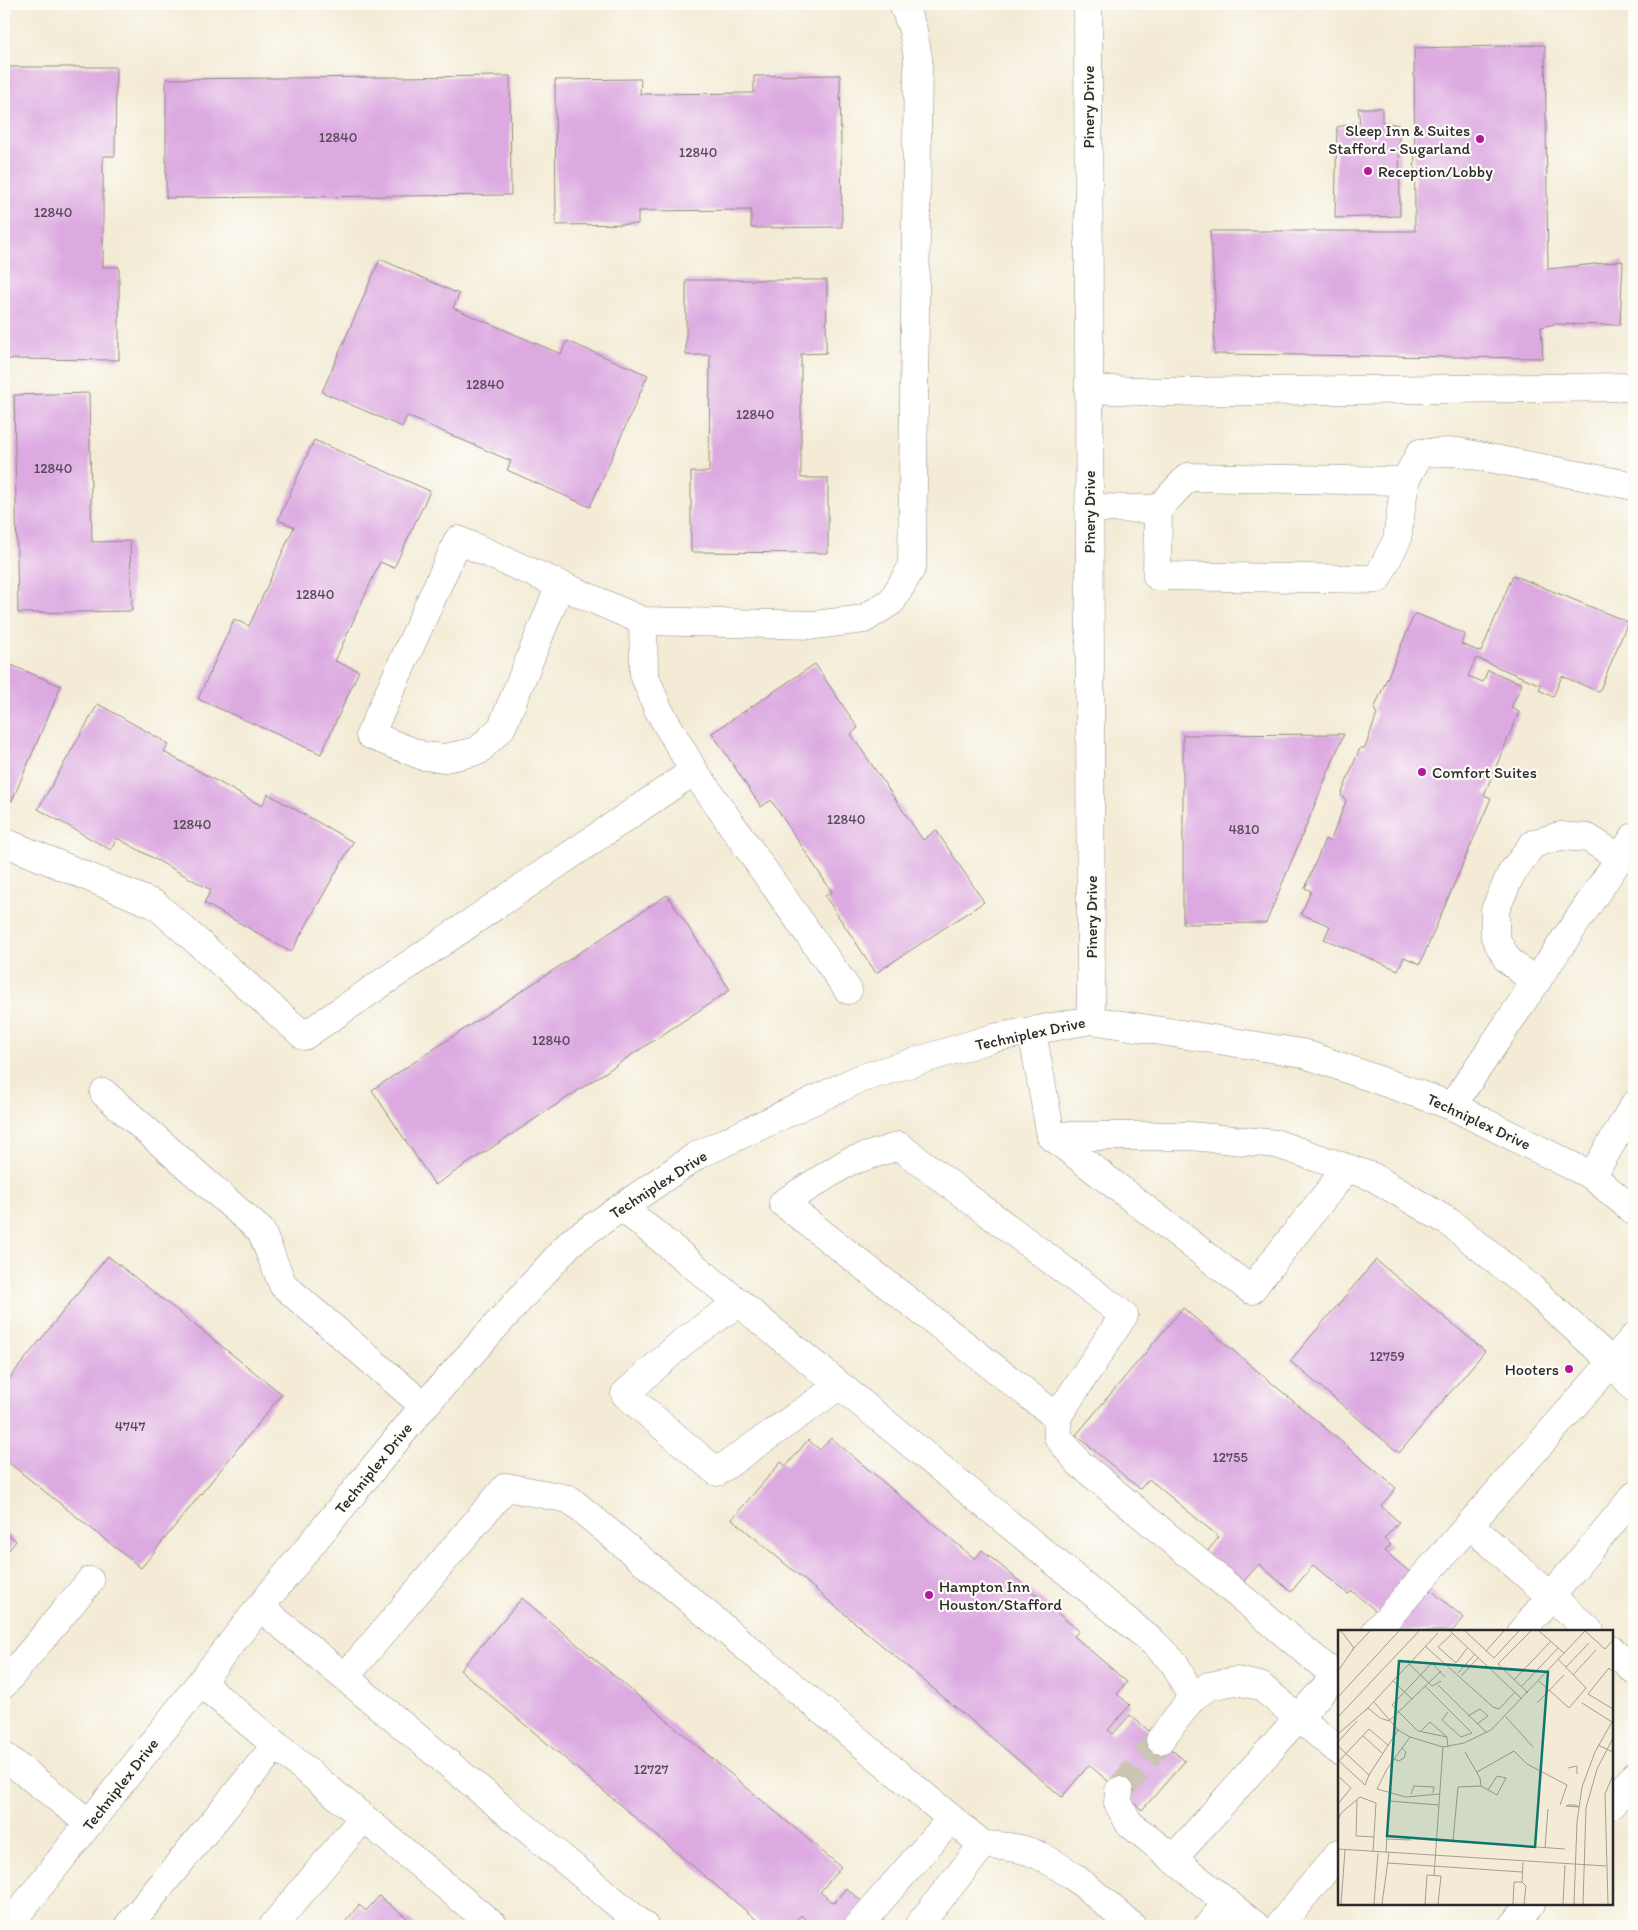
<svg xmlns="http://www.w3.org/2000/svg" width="1638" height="1930" font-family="Itim,sans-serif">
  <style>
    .building { fill: #dca9e1 }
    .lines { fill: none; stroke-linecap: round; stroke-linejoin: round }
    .minor-tunnel { stroke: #cbc5b3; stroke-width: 28; stroke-dasharray: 28 14; stroke-linecap: butt }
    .minor-casing { stroke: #8f8b80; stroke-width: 29 }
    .major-casing { stroke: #8f8b80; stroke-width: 29 }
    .minor { stroke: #fff; stroke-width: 28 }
    .major { stroke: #fff; stroke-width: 28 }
    .poi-dot { fill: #b5179e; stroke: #fdfcf7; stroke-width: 2 }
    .labels { text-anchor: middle; stroke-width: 4.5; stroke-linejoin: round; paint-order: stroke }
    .number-label { font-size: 14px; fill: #574a58 }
    .street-label { font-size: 16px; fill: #2b2b2b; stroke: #fdfcf7 }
    .poi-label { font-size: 16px; fill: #2b2b2b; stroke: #fdfcf7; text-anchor: start }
    .inset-road { fill: none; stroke: #a39e91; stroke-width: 1 }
    .view { fill: #0f766e; fill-opacity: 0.15; stroke: #0f766e; stroke-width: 2.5 }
    .inset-edge { fill: none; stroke: #2b2b2b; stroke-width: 2.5 }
  </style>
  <rect width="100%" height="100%" fill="#fdfcf7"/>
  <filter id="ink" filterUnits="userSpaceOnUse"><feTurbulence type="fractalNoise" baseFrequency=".02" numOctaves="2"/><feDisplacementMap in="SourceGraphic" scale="10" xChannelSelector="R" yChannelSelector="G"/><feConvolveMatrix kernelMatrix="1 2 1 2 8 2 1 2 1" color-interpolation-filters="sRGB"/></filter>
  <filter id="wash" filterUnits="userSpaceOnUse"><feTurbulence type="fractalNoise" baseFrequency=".0096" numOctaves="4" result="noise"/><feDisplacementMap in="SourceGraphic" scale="20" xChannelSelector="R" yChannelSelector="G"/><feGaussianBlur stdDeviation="1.12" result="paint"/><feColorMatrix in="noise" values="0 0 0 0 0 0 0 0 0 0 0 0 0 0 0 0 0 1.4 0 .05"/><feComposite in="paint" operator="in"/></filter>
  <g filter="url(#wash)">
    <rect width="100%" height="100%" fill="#f3ebd5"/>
    <g id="blocks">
      <!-- building -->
      <g class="building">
        <polygon points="1545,45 1548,269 1623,261 1620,325 1555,324 1541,327 1543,358 1214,354 1215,295 1210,231 1415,231 1414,48"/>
        <polygon points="4,67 116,67 115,156 103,156 103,267 119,267 119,360 4,359"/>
        <polygon points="840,75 842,227 751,228 751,210 638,211 638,224 556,225 555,80 641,79 640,94 754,93 754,76"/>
        <polygon points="510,76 511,195 166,198 166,79"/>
        <polygon points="1358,108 1382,108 1382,122 1399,125 1400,216 1335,218 1337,127 1360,122"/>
        <polygon points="380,259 459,294 453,308 561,354 567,341 648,375 590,507 507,470 511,461 407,416 402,427 322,392"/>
        <polygon points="686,280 827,280 826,353 801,354 801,478 828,478 828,553 691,552 691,472 709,472 710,355 686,355"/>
        <polygon points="89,393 92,542 130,541 132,611 18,613 14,395"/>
        <polygon points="314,440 430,491 394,568 380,562 335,661 359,671 321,754 198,699 234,619 249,626 294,527 278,520"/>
        <polygon points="1513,575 1628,622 1599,692 1562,676 1553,697 1539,690 1541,685 1476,658 1468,676 1483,682 1488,670 1522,684 1511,708 1519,712 1484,795 1491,798 1420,964 1404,957 1398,970 1324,939 1330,926 1301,914 1311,891 1305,888 1325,839 1330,842 1346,801 1341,795 1360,748 1365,748 1377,714 1374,709 1415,613 1465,634 1461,644 1481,652"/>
        <polygon points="4,662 61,686 12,801 4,797"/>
        <polygon points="815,664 858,728 851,734 923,840 936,830 984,902 876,973 825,896 832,892 771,800 761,807 712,733"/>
        <polygon points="98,704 169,744 164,752 262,806 268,794 353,842 291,952 204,903 211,890 117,838 111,850 38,809"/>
        <polygon points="1344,734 1266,923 1183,924 1183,735"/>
        <polygon points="667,895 730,990 435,1185 372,1090"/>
        <polygon points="108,1256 282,1394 141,1568 4,1459 4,1385"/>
        <polygon points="1376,1260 1485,1351 1399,1453 1290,1361"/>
        <polygon points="1183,1308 1396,1488 1381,1506 1399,1522 1384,1539 1391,1545 1385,1551 1464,1618 1452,1631 1400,1631 1352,1591 1348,1594 1313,1565 1291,1592 1259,1564 1242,1583 1206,1553 1219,1537 1149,1479 1140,1489 1076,1435"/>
        <polygon points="831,1438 975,1559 982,1550 1079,1631 1074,1636 1127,1682 1117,1694 1130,1705 1108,1730 1113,1734 1130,1715 1185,1761 1142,1810 1089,1765 1062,1797 732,1519 781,1462 786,1466 808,1440 820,1450"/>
        <polygon points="4,1531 16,1541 4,1556"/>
        <polygon points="522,1598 841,1867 820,1892 834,1903 846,1888 891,1926 812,1926 801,1915 791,1926 764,1926 460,1670"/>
        <polygon points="379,1896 417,1926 342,1926 359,1905 366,1911"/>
      </g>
    </g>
  </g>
  <g filter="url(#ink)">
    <use href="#blocks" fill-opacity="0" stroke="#8f8b80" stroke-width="1"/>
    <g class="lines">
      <!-- minor-tunnel -->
      <polyline class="minor-tunnel" points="1119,1791 1160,1740"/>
      <!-- minor casing -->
      <g class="minor-casing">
        <g id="minor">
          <polyline points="1088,4 1091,1020"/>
          <polyline points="1089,389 1164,392 1634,387"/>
          <polyline points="1089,508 1158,509 1188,477 1405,481 1420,453 1458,452 1634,486"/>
          <polyline points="1158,509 1157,576 1377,579 1397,540 1405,481"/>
          <polyline points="560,585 502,727 478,751 445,758 423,756 370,735 458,540 643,621 815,625 864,619 892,601 912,567 918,58 913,30 903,4"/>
          <polyline points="643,621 644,674 658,709 694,771 848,990"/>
          <polyline points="4,842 156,905 304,1036 694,771"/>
          <polyline points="1536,983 1507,959 1495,937 1495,910 1511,874 1533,844 1560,836 1588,838 1620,858"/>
          <polyline points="1032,1031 1051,1136 1190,1136 1277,1144 1373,1177 1449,1222 1532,1289 1612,1362 1634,1388"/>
          <polyline points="104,1093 261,1231 283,1285 424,1406"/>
          <polyline points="1452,1106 1634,837"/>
          <polyline points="1051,1136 1251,1290 1347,1168"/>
          <polyline points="1592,1176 1634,1105"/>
          <polyline points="622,1207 1154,1643 1175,1664 1192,1698"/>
          <polyline points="738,1303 684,1341 625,1394 717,1472 839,1386"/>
          <polyline points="1057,1417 783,1203 848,1162 899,1146 1124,1315 1057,1417 1058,1437 1079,1463 1336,1676"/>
          <polyline points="1471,1526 1590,1631"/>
          <polyline points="260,1607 644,1926"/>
          <polyline points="1376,1631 1634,1337"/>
          <polyline points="1522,1631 1634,1496"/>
          <polyline points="1612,1650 1634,1670"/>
          <path d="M 345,1677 L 506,1487 L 569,1499 L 983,1845 C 1001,1846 1023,1847 1040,1856 C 1074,1872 1103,1902 1132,1926"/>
          <polyline points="201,1683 494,1926"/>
          <polyline points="4,1684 90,1581"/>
          <polyline points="1160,1740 1192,1698 1209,1686 1236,1681 1260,1686 1339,1751"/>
          <polyline points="4,1756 89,1823"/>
          <polyline points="1119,1791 1118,1803 1129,1823 1256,1926"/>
          <polyline points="1173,1859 1339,1672"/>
          <polyline points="8,1926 260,1607 424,1406 571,1242 696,1156 859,1079 993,1038 1091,1020 1302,1053 1452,1106 1592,1176 1634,1211"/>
          <polyline points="128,1926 276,1745"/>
          <polyline points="273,1926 363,1818"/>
          <polyline points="858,1926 951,1819"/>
          <polyline points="918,1926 983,1845"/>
          <polyline points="1208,1926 1227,1903"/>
          <polyline points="1279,1926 1339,1853"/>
        </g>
      </g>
      <!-- major casing -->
      <g class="major-casing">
        <g id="major">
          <polyline points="1612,1804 1634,1776"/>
          <polyline points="1513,1926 1531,1904"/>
        </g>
      </g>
      <!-- minor -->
      <use href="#minor" class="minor"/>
      <!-- major -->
      <use href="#major" class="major"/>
    </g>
  </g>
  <!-- markers -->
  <g class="poi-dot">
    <circle cx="1480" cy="139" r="5"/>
    <circle cx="1368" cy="171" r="5"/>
    <circle cx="1422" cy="772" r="5"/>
    <circle cx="1569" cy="1369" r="5"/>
    <circle cx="929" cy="1595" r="5"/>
  </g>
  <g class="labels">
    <!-- number labels -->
    <g class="number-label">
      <text x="338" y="142">12840</text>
      <text x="698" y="157">12840</text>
      <text x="53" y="217">12840</text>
      <text x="485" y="389">12840</text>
      <text x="755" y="419">12840</text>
      <text x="53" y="473">12840</text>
      <text x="315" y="599">12840</text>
      <text x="846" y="824">12840</text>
      <text x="192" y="829">12840</text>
      <text x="1244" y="834">4810</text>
      <text x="551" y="1045">12840</text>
      <text x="1387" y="1361">12759</text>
      <text x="130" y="1431">4747</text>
      <text x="1230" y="1462">12755</text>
      <text x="651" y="1774">12727</text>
    </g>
    <!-- street labels -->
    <g class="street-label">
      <text transform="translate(1088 107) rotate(-90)" y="6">Pinery Drive</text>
      <text transform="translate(1089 512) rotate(-90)" y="6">Pinery Drive</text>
      <text transform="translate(1091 917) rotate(-90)" y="6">Pinery Drive</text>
      <text transform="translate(1030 1033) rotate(-12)" y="6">Techniplex Drive</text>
      <text transform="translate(1479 1121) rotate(25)" y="6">Techniplex Drive</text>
      <text transform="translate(658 1184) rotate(-33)" y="6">Techniplex Drive</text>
      <text transform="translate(373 1468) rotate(-51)" y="6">Techniplex Drive</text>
      <text transform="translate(120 1784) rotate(-52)" y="6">Techniplex Drive</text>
    </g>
    <!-- poi labels -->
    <g class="poi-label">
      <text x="1470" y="136" text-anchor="end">Sleep Inn &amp; Suites<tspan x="1470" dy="18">Stafford - Sugarland</tspan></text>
      <text x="1378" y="177">Reception/Lobby</text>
      <text x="1432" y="778">Comfort Suites</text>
      <text x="1559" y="1375" text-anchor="end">Hooters</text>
      <text x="939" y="1592">Hampton Inn<tspan x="939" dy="18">Houston/Stafford</tspan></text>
    </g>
  </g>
  <!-- overview -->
  <g transform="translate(1338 1630)">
    <rect width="275" height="275" fill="#f3ebd5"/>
    <path class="inset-road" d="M 3,1 L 16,18M 112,1 L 184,69M 127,1 L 156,28 L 181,1M 201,1 L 226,23M 247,1 L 267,19 L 275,10M 115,3 L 100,17 L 118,33 L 130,17M 87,16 L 155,77 L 161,79 L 177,62M 14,20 L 32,1M 148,21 L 166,1M 71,34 L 94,56 L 103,51M 228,37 L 251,13M 0,41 L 16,18M 275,42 L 271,38 L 250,64 L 275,79M 120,43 L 137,24M 235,45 L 258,20M 123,46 L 140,28M 107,47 L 94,33 L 54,75 L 80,101 L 109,107 L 110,117M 176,50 L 213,11M 55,51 L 74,69M 201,51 L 231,78 L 248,58 L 220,29M 100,55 L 149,103M 87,56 L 134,103 L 123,107 L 104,90 L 110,82M 183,57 L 220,18M 190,63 L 160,34 L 193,1M 0,67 L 61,1M 36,72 L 60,100 L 72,107 L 105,117 L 126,113 L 153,100 L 247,1M 199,73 L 226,45M 244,73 L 274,92M 30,78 L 42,88 L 51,91M 27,81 L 100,3M 130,86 L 142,79 L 150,86 L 139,94M 0,87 L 81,1M 168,87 L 195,117M 51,91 L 103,41M 82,102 L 92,92 L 109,107M 0,104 L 30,78M 25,106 L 44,123M 72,107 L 49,139 L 39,159 L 68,167 L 102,164M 0,112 L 19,91M 260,115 L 275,122M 0,116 L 31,145 L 60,100M 127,122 L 142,148 L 143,156M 56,129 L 61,131 L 66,128 L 68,122 L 64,118M 230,138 L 239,136 L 239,144M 139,142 L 176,121 L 189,134 L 229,155 L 222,175M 31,145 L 27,155 L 1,131 L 31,99 L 50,115M 0,146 L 13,158 L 0,174M 150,160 L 159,146 L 168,148 L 159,165 L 143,156 L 120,157 L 115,211 L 227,219M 73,164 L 76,156 L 96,157 L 95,163M 19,170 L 18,206 L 36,207M 237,175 L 241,177 L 228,176 L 231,175 ZM 0,190 L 3,183 L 22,167 L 38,173 L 35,222M 48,209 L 73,210M 207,218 L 210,179M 0,219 L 268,236M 48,223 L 51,171 L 101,175M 50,233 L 184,242M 96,246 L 105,117M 184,252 L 188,256 L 186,274M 3,274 L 7,220M 36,274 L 40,223M 44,274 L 51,223M 87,274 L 89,245 L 103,246 L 100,274M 175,274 L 176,252 L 184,252 L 185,232M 225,274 L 227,235M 236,274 L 239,192 L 244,157 L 257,122 L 275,90M 245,274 L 248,178 L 259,139 L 275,108M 270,274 L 267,164 L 275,145"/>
    <path class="view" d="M 61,31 L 210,42 L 197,217 L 49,206 Z"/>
    <rect width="275" height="275" class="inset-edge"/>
  </g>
  <!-- margin -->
  <rect width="1638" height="1930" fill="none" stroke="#fdfcf7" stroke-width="20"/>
</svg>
